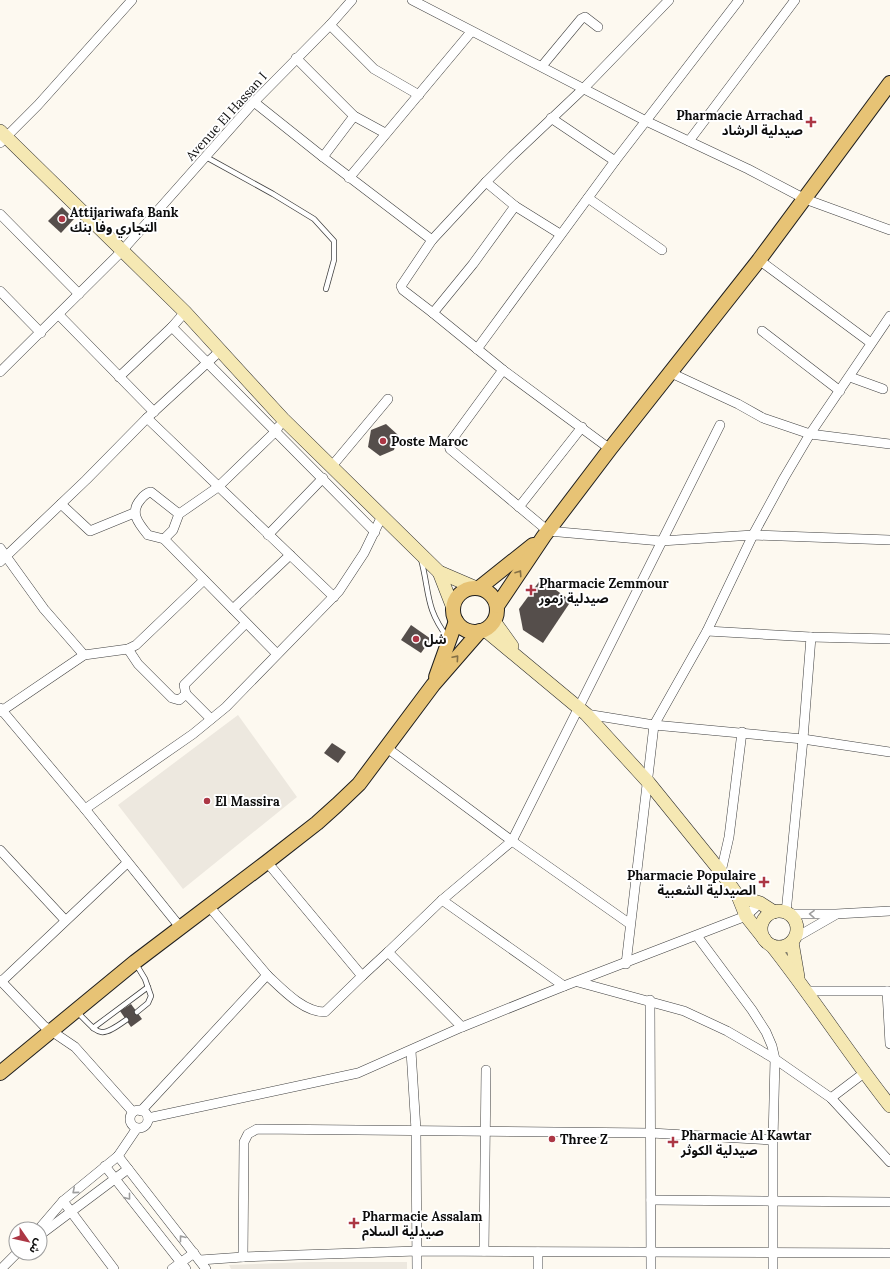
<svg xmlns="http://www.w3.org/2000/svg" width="890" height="1269" font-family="Lora,'Noto Sans Arabic',serif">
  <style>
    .plaza { fill: #ede8df }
    .building { fill: #554e4b }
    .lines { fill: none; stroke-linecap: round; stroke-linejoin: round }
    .service-casing { stroke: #404040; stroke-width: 6 }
    .minor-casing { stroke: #404040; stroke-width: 10 }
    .secondary-casing { stroke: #2f2f2f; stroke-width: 14 }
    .primary-casing { stroke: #1e1e1e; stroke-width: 16 }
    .service { stroke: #fff; stroke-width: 4.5 }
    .minor { stroke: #fff; stroke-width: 9 }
    .secondary { stroke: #f5e8b3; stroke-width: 13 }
    .primary { stroke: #e7c375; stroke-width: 14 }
    .oneway { stroke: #857146 }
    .oneway2 { stroke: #9e9e9e }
    .poi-dot { fill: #ac3745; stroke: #fff; stroke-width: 1.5 }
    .labels { text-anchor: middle; stroke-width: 4; stroke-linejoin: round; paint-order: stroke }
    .poi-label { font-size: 13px; font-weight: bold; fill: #0d0d0d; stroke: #fff; text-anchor: start }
    .street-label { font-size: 13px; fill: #0d0d0d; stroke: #fff }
  </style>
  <rect width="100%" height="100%" fill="#fdf9f0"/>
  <!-- plaza -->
  <g class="plaza">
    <polygon points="238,715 297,797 183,889 118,805"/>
    <polygon points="309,1262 407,1262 407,1269 231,1269 229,1265"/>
  </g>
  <!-- building -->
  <g class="building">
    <polygon points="62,207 74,219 61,233 48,221"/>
    <polygon points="386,424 398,435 394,450 380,456 368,447 371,430"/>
    <polygon points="541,579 571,601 543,643 523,630 519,609"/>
    <polygon points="411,625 431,639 421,653 401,640"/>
    <polygon points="332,743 346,752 338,763 324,753"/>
    <polygon points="131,1004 142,1019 131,1027 120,1011"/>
  </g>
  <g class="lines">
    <!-- service casing -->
    <g class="service-casing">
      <g id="service">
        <polyline points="206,157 273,194 314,219 334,241 334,260 326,289"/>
        <path d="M 421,559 C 430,593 425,608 448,638"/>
        <polyline points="136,964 145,979 151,996 148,1003 137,1012"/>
        <path d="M 77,1012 C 100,1034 98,1040 126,1020"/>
        <polyline points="93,1028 148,987"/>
      </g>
    </g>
    <!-- minor casing -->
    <g class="minor-casing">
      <g id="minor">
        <polyline points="412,0 646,121 748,169 805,199 890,230"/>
        <polyline points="330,25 374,69 419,95"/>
        <polyline points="296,58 354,116 385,133"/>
        <polyline points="542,66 581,19 585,17 598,27"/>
        <polyline points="254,102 323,157 432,240"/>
        <polyline points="551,118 615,161"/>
        <polyline points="689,141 795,0"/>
        <polyline points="0,143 38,105 132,0"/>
        <polyline points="323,157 354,116"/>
        <polyline points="349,178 471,32"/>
        <polyline points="486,182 515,206 560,234"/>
        <polyline points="588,198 662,250"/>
        <polyline points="515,206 473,264 433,313 503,370 610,449"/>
        <polyline points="0,214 79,294"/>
        <polyline points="759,260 871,343"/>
        <polyline points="0,291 41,333"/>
        <polyline points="185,312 172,327 375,532"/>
        <polyline points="433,313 403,290 401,286 432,240 486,182 512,156 584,88 669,0"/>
        <polyline points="59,315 154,412"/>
        <polyline points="762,331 840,391"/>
        <polyline points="477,349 615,161 739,0"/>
        <polyline points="503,370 451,441 449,445 450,449 548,531 661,541 753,535 890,540"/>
        <polyline points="0,372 121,252 254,102 330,25 352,0"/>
        <polyline points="671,373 738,404 763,418 810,434 890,444"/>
        <polyline points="119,377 172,327"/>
        <polyline points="850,377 883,389"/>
        <polyline points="147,418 334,597"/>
        <polyline points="332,466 388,399"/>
        <polyline points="61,504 90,531 134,513"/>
        <polyline points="519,507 582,427"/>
        <path d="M 179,514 L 151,492 C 146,493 144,495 141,499 C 129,512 138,523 148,535 L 164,539 L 277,654"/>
        <polyline points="268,535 323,478"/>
        <polyline points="164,539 173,530 179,514 218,487 276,431 279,426"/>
        <polyline points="0,548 44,609 84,655"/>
        <polyline points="0,562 86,480 147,418 220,351"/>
        <polyline points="233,609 290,555"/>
        <polyline points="707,631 811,637 890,639"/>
        <polyline points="128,649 138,664 172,698 179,700 186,694"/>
        <polyline points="0,708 85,809 180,927"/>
        <polyline points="0,712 84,655 128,649 136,645 204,580"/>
        <polyline points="586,714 654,725 803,739 890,752"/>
        <polyline points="211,719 186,694 184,685 246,623"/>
        <polyline points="387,748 512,841 630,924"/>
        <polyline points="85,809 193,734 226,707 339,591 364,553 382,516"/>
        <polyline points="0,850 65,920"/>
        <polyline points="721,872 729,837 742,732"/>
        <polyline points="442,900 564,986"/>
        <polyline points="786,913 803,739 811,637"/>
        <polyline points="788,914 836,914 890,911"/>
        <polyline points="697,936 752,1010 766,1032 772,1046 775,1059 773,1140 773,1269"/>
        <polyline points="795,938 835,915"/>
        <polyline points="388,952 442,900 512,841 720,425"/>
        <polyline points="626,964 654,725 707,631 753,535 784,478 810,434 890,316"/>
        <path d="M 267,975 C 282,989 303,1012 325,1012 L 362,976 L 267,862"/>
        <polyline points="362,976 388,952 462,1027"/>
        <polyline points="0,980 44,1026 75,1047 133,1112"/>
        <polyline points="2,981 127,863"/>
        <polyline points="578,982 684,1011 727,1031 775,1059 831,1098 890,1162"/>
        <polyline points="806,991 890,991"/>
        <polyline points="887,991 890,1044"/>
        <polyline points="650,1000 651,1269"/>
        <polyline points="411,1051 416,1130 417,1269"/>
        <polyline points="831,1098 864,1073"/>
        <circle cx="139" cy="1119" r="9"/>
        <polyline points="141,1111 267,975 208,905"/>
        <polyline points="148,1118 358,1073 462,1027 564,986 746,916 760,903"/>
        <polyline points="118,1156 206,1269"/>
        <polyline points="105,1166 186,1269"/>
        <polyline points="651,1200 890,1202"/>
        <polyline points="63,1201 114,1269"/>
        <polyline points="39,1229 63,1201 118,1156 137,1128"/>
        <polyline points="40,1235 128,1169"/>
        <polyline points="484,1251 486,1070"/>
        <polyline points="243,1257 244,1142 248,1134 257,1129 651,1133 773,1140"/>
        <polyline points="200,1260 243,1257 417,1251 890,1253"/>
        <polyline points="1,1269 17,1253"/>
        <polyline points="172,1269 194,1253"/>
        <polyline points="538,1269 538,1252"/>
      </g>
    </g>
    <!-- secondary casing -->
    <g class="secondary-casing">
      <g id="secondary">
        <polyline points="0,131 185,312 283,419 439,572 474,587"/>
        <polyline points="439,572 453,608"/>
        <polyline points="494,621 512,646"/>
        <polyline points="485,630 586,714 649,783 721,872 738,896 746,916 765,940"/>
        <polyline points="738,896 760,903 774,912"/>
        <circle cx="779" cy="929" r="18"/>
        <polyline points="792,942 798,977"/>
        <path d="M 772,946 C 813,998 849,1054 890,1106"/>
      </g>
    </g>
    <!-- primary casing -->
    <g class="primary-casing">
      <g id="primary">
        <circle cx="475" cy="610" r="22"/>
        <polyline points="479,588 533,545"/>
        <polyline points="497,606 544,536 610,449 759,260 890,83"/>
        <polyline points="436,677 456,621"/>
        <polyline points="0,1073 135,962 267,862 317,823 337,805 359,784 433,685 480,631"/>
      </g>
    </g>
    <!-- service -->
    <use href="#service" class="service"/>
    <!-- minor -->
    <use href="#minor" class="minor"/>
    <!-- secondary -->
    <use href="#secondary" class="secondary"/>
    <!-- primary -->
    <use href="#primary" class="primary"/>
  </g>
  <!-- one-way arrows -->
  <defs><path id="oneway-chevron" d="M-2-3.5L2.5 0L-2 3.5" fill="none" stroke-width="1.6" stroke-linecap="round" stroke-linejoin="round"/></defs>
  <g class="oneway">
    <use href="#oneway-chevron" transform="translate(519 573) rotate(-56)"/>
    <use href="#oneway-chevron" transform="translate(456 658) rotate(-49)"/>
  </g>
  <g class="oneway2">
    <use href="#oneway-chevron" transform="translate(812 914) rotate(-179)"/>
    <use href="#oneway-chevron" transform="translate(75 1191) rotate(140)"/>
    <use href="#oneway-chevron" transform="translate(128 1197) rotate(51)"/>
    <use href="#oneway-chevron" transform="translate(182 1238) rotate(-128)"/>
  </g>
  <!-- markers -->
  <g class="poi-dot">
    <path d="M809 116h4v4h4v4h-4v4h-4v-4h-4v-4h4z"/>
    <circle cx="62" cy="219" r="4"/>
    <circle cx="383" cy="441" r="4"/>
    <path d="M529 584h4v4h4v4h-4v4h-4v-4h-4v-4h4z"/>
    <circle cx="416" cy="639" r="4"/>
    <circle cx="207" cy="801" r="4"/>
    <path d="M762 876h4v4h4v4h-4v4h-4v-4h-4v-4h4z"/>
    <circle cx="552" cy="1139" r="4"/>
    <path d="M671 1136h4v4h4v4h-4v4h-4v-4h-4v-4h4z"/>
    <path d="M352 1217h4v4h4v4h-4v4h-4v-4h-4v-4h4z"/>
  </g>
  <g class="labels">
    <!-- poi labels -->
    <g class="poi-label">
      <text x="803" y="120" text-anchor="end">Pharmacie Arrachad<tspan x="803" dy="15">صيدلية الرشاد</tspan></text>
      <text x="70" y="217">Attijariwafa Bank<tspan x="70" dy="15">التجاري وفا بنك</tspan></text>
      <text x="391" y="446">Poste Maroc</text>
      <text x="539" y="588">Pharmacie Zemmour<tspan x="539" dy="15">صيدلية زمور</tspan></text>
      <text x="424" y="644">شل</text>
      <text x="215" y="806">El Massira</text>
      <text x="756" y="880" text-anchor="end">Pharmacie Populaire<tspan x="756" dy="15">الصيدلية الشعبية</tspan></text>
      <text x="681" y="1140">Pharmacie Al Kawtar<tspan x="681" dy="15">صيدلية الكوثر</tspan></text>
      <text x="560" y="1144">Three Z</text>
      <text x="362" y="1221">Pharmacie Assalam<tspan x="362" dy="15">صيدلية السلام</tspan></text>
    </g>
    <!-- street labels -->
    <g class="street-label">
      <text transform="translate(226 116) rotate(-48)" y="5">Avenue El Hassan I</text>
    </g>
  </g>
  <!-- north arrow -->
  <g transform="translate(28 1241) rotate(124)"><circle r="19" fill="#ffffff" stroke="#9e9e9e"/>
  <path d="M0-3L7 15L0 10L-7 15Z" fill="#ac3745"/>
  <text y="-6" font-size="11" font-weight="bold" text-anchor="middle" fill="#0d0d0d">ش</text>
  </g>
</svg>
